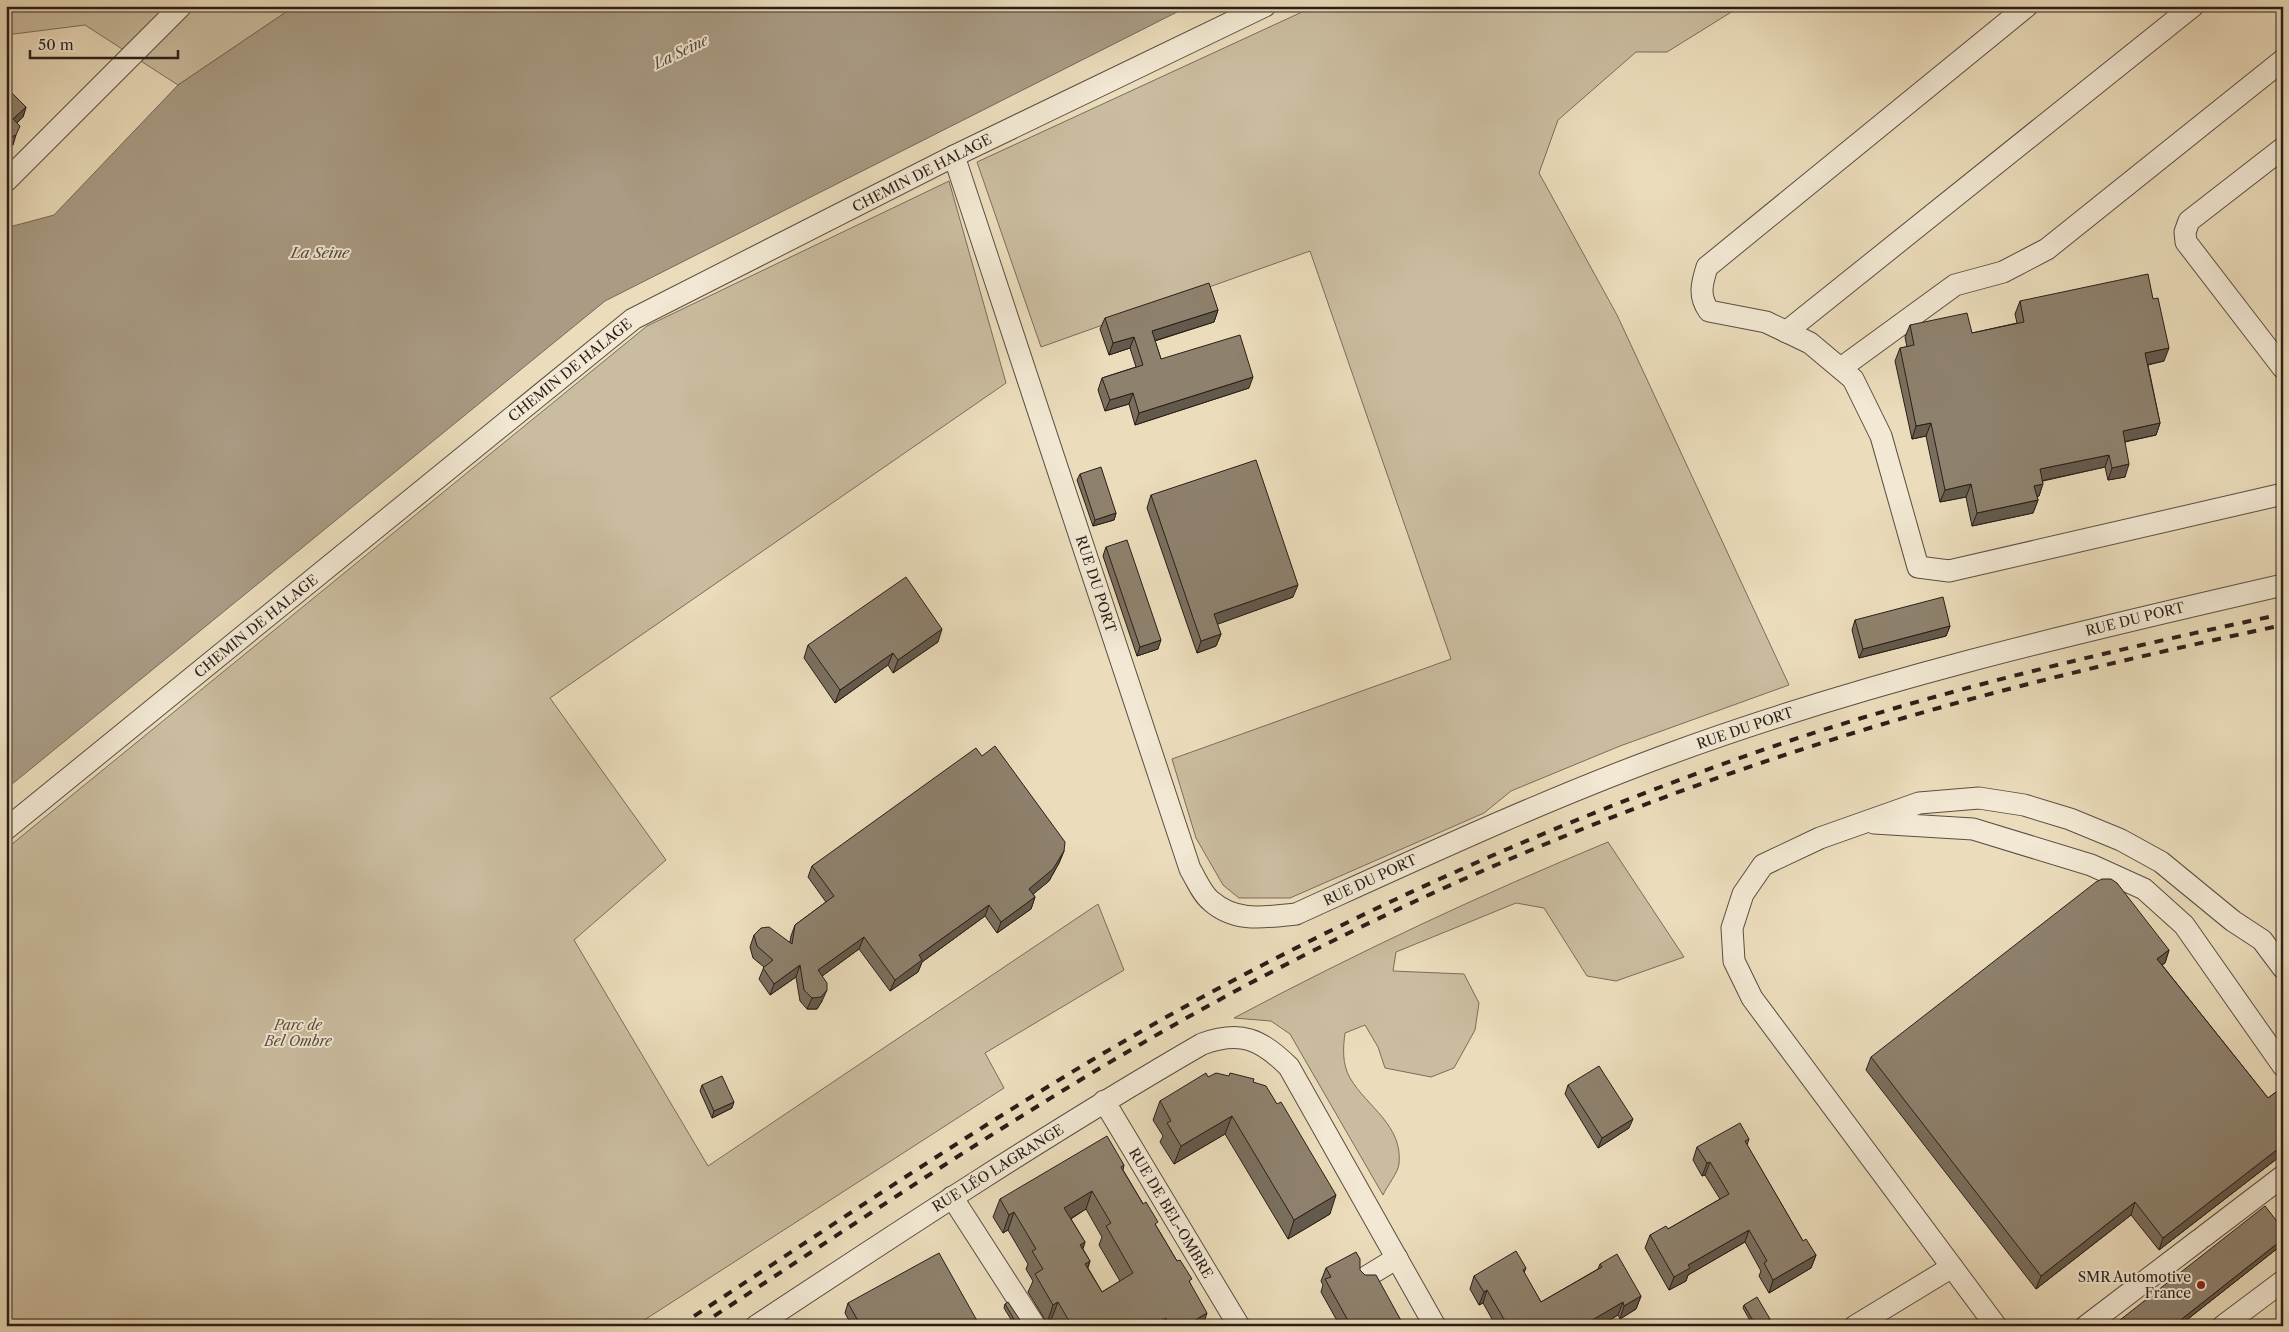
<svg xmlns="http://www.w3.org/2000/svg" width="2289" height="1332" font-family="'Libre Caslon Text',serif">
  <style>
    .green { fill: #cabc9f; stroke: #7a6d5c }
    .water { fill: #a99b84; stroke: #766959 }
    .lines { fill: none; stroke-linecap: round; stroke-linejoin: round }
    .minor-casing { stroke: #5a4e41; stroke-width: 23 }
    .minor { stroke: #f2e8d3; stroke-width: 21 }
    .rail { stroke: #2a1e18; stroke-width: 4; stroke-dasharray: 9 9; stroke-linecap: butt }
    .wall { fill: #7a6f5e; stroke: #2a1e18; fill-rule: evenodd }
    .shaded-wall { fill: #635a4c; stroke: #2a1e18 }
    .building { fill: #8e816d; stroke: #2a1e18; fill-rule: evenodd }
    .poi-dot { fill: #8f2418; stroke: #f2e8d3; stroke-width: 2 }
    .labels { text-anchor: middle; stroke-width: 4; stroke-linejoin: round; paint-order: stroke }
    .street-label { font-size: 14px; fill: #2a1e18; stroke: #f2e8d3 }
    .park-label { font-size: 14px; font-style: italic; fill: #5a4d40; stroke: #f2e8d3 }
    .poi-label { font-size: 14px; fill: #2a1e18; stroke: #f2e8d3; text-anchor: end }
    .water-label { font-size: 15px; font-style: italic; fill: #564a3e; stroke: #f2e8d3 }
  </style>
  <rect width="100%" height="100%" fill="#ebdcbb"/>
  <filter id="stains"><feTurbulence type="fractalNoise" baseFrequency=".004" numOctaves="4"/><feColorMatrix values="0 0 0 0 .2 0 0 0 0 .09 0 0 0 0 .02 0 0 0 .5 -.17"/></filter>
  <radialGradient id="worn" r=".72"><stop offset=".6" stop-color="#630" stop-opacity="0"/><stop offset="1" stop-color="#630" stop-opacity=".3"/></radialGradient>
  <!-- green -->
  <g class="green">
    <polygon points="6,6 295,6 178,85 85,25 6,35"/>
    <polygon points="1315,6 1741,6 1667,52 1636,52 1558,120 1539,173 1617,315 1789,685 1620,746 1511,791 1484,813 1290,898 1239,898 1223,885 1196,838 1172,759 1451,659 1310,251 1041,347 977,162"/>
    <polygon points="949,181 1006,383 550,698 666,860 574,940 708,1166 1098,904 1124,970 985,1053 1004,1088 635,1326 6,1326 6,849 647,326"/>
    <path d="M 1608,842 L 1684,957 L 1616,981 L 1587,976 L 1544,908 L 1516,903 L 1396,952 L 1393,971 L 1464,974 L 1479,1003 L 1475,1030 L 1454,1068 L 1431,1077 L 1385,1068 L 1378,1047 L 1365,1025 L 1345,1033 C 1343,1048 1342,1064 1350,1078 C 1367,1107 1403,1125 1399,1164 C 1398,1173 1387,1186 1383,1195 L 1290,1034 L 1271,1021 L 1234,1018 C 1356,953 1480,895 1608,842 Z"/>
  </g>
  <!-- water -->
  <polygon class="water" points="295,6 1189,6 605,301 6,789 6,232 13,226 54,215 178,85"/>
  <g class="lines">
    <!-- minor casing -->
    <g class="minor-casing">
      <g id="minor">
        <path d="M 2027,6 L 1707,267 C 1702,283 1698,296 1709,311 L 1766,322 L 1810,343 L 1853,379 L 1881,436 L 1918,567 L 1949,571 L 2283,494"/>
        <polyline points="2283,148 2189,221 2185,232 2186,242 2283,368"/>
        <path d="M 954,156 L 1190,869 C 1196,879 1202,894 1211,901 C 1236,923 1265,917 1296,914 C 1417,859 1537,803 1661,757 C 1863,682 2074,633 2283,585"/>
        <polyline points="6,181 181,6"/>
        <polyline points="1786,332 2193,6"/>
        <polyline points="1841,368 1955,285 2003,272 2047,249 2283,60"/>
        <polyline points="1874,823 1973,829 2091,865 2144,889 2184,925 2283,1066"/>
        <polyline points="6,829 633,319 954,156 1265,6"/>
        <polyline points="1104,1101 1239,1326"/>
        <polyline points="952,1197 1035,1326"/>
        <polyline points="2203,1237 2283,1176"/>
        <polyline points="1366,1277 1397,1258"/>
        <path d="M 756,1326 C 903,1229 1050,1132 1202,1044 C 1241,1030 1261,1039 1289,1067 L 1435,1326"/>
        <polyline points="1855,1326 1952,1267"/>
        <polyline points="1996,1326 1752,998 1734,961 1732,928 1743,894 1763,865 1820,838 1919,803 1979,798 2024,805 2070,819 2121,840 2161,862 2233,921 2262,940 2283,968"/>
        <polyline points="2086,1326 2199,1240"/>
        <polyline points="2223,1326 2283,1281"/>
      </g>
    </g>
    <!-- minor -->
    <use href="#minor" class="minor"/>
    <!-- rail -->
    <g class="rail">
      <path d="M 679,1326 C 853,1212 1024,1094 1206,995 C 1393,894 1590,808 1792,740 C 1953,687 2118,649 2283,614"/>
      <path d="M 699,1326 C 893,1199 1083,1068 1289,963 C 1479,865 1679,785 1883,724 C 2014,685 2148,654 2283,625"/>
    </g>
  </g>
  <!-- wall -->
  <g class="wall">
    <polygon points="6,87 26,107 23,117 17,123 13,145 7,147 6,147"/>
    <polygon points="2020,301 2164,361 2148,365 2160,423 2156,435 2125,442 2125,477 2108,480 2105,467 2043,481 2039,496 2037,497 2038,500 2033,513 1972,526 1966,497 1940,502 1926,436 1912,439 1895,361 1900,348 1907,347 1905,337 1910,325 1972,333 2017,323 2015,314"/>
    <polygon points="1218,310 1214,322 1155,341 1161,359 1249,388 1135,425 1129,404 1105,411 1098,390 1102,378 1136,367 1130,348 1109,355 1100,329 1105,318"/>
    <polygon points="1080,474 1116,513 1114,520 1093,526 1077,480"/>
    <polygon points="1151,495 1293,597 1217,624 1221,634 1216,646 1197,653 1147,508"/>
    <polygon points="1106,547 1158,649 1137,656 1103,556"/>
    <polygon points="1855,620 1950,626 1946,636 1859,658 1852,630"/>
    <polygon points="938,642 893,673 888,665 835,703 804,658 808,645"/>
    <polygon points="982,756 1064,851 1059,863 1049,881 1033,894 1035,897 1031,909 997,933 985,916 922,962 918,972 890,991 859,949 822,976 822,1001 817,1009 807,1009 800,1001 796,977 770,995 759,979 764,967 753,958 750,947 754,935 790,942 791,936 795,925 826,902 808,877 812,866"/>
    <polygon points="2169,950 2165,963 2162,965 2268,1098 2283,1087 2283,1154 2159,1250 2131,1215 2036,1289 1866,1070 1871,1057"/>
    <polygon points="1208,1077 1253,1082 1330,1214 1288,1239 1225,1134 1174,1164 1160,1142 1163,1136 1153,1120 1160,1101"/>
    <polygon points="702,1085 732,1108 712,1118 700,1091"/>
    <polygon points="1568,1085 1629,1128 1598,1148 1565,1094"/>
    <polygon points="1749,1139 1747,1145 1803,1241 1816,1255 1811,1268 1769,1293 1759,1276 1761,1271 1745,1242 1688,1275 1686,1281 1669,1290 1645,1248 1650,1235 1668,1229 1720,1199 1705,1175 1702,1176 1693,1160 1697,1147"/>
    <path d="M 1124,1165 L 1123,1170 L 1190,1283 L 1203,1326 L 1055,1326 L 1051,1320 L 1047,1323 L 1028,1292 L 1033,1281 L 1026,1269 L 1028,1264 L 1008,1230 L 1003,1233 L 993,1217 L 1000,1199 ZM 1086,1209 L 1102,1237 L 1099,1245 L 1120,1281 L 1102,1292 L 1088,1268 L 1090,1261 L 1083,1249 L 1085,1242 L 1071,1219 Z"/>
    <polygon points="2283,1229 2283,1244 2179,1326 2118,1326 2120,1320"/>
    <polygon points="1600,1264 1641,1296 1636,1309 1620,1319 1618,1315 1600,1326 1496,1326 1483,1303 1479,1305 1470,1289 1474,1276 1526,1268 1524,1273 1541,1302 1598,1269"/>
    <polygon points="1326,1268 1360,1270 1404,1326 1340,1326 1321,1292 1323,1285 1321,1281"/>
    <polygon points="848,1303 980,1326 852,1326 845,1313"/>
    <polygon points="1005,1304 1024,1326 1015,1326 1004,1308"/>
    <polygon points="1744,1305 1769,1322 1762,1326 1753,1326 1743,1308"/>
  </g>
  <!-- shaded-wall -->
  <g class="shaded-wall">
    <polygon points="26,107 23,117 10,129 13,119"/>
    <polygon points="16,135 13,145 7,147 11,137"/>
    <polygon points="1218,310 1214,322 1147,343 1152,331"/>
    <polygon points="1134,337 1130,348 1109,355 1113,343"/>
    <polygon points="2169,348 2164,361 2141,366 2145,353"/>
    <polygon points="1253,377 1249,388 1135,425 1139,413"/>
    <polygon points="1133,393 1129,404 1105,411 1110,400"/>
    <polygon points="1931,423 1926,436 1912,439 1916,426"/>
    <polygon points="2160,423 2156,435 2118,443 2123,431"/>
    <polygon points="2109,455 2105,467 2036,482 2040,469"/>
    <polygon points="2129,464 2125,477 2108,480 2112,468"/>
    <polygon points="1971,484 1966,497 1940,502 1945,490"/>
    <polygon points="2043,484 2039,496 2030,498 2034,486"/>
    <polygon points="2038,500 2033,513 1972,526 1977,513"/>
    <polygon points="1116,513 1114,520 1093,526 1095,520"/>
    <polygon points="1298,585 1293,597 1210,627 1214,614"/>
    <polygon points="1950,626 1946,636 1859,658 1863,649"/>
    <polygon points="942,629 938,642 893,673 898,660"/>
    <polygon points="1221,634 1216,646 1197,653 1201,641"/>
    <polygon points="1161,640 1158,649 1137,656 1140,647"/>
    <polygon points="893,653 888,665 835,703 840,690"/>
    <polygon points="1064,851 1059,863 1049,881 1025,901 1029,889"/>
    <polygon points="1035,897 1031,909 997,933 1001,922"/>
    <polygon points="989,905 985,916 922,962 918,972 890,991 895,980 919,955"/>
    <polygon points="864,937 859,949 814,982 818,970"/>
    <polygon points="2169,950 2165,963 2153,971 2157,959"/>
    <polygon points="800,965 796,977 770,995 774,984"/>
    <polygon points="827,990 822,1001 817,1009 807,1009 812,998"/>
    <polygon points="734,1102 732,1108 712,1118 714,1111"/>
    <polygon points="1232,1116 1225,1134 1174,1164 1181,1146"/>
    <polygon points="1633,1119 1629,1128 1598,1148 1602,1138"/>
    <polygon points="2283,1145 2283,1154 2159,1250 2163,1238"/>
    <polygon points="1710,1162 1705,1175 1702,1176 1707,1163"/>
    <polygon points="1092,1191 1086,1209 1058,1226 1064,1208"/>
    <polygon points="1336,1195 1330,1214 1288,1239 1294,1220"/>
    <polygon points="2135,1202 2131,1215 2036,1289 2041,1276"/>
    <polygon points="1014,1212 1008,1230 1003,1233 1009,1215"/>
    <polygon points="1749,1230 1745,1242 1688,1275 1686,1281 1669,1290 1674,1277 1688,1265"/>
    <polygon points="2283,1239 2283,1244 2179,1326 2173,1326"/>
    <polygon points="1085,1242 1078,1260 1080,1245"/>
    <polygon points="1816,1255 1811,1268 1769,1293 1773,1280"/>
    <polygon points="1090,1261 1083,1279 1085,1264"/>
    <polygon points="1487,1290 1483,1303 1479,1305 1484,1292"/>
    <polygon points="1641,1296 1636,1309 1620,1319 1624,1306"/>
    <polygon points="1058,1302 1051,1320 1047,1323 1053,1305"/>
    <polygon points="1623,1302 1618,1315 1600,1326 1582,1326"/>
    <polygon points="1207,1313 1203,1326 1185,1326"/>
    <polygon points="1166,1318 1163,1326 1152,1326"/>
    <polygon points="1770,1319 1769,1322 1762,1326 1757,1326"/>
  </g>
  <!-- building -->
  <g class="building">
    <polygon points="6,87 26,107 13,119 20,126 16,135 11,137 6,136"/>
    <polygon points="2148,274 2153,299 2158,298 2169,348 2145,353 2160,423 2123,431 2129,464 2112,468 2109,455 2040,469 2043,484 2034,486 2038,500 1977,513 1971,484 1945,490 1931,423 1916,426 1900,348 1914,345 1910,325 1967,313 1972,333 2024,322 2020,301"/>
    <polygon points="1209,283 1218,310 1152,331 1161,359 1240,335 1253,377 1139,413 1133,393 1110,400 1102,378 1143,365 1134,337 1113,343 1105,318"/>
    <polygon points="1256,460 1298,585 1214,614 1221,634 1201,641 1151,495"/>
    <polygon points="1101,467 1116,513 1095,520 1080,474"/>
    <polygon points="1127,540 1161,640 1140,647 1106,547"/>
    <polygon points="906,577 942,629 898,660 893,653 840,690 808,645"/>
    <polygon points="1943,597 1950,626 1863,649 1855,620"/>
    <polygon points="995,746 1065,842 1064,851 1053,869 1029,889 1035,897 1001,922 989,905 919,955 922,960 895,980 864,937 818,970 827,983 827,990 821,997 812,998 804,990 800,965 774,984 763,968 773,960 757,946 754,935 761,928 769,927 792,944 795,925 834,896 812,866 976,748 982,756"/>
    <polygon points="2102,879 2111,879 2117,883 2169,950 2157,959 2268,1098 2283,1087 2283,1145 2163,1238 2135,1202 2041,1276 1871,1057 2096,882"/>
    <polygon points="1599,1066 1633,1119 1602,1138 1568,1085"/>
    <polygon points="1206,1073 1208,1077 1216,1073 1229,1076 1230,1073 1254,1079 1253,1082 1266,1086 1277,1104 1281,1102 1336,1195 1294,1220 1232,1116 1181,1146 1167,1123 1171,1121 1160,1101"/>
    <polygon points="722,1076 734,1102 714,1111 702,1085"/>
    <polygon points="1740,1123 1749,1139 1745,1141 1803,1241 1806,1239 1816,1255 1773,1280 1764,1263 1767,1261 1749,1230 1688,1265 1690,1268 1674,1277 1650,1235 1666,1226 1668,1229 1729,1194 1710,1162 1707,1163 1697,1147"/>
    <path d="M 1107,1136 L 1124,1165 L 1121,1167 L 1143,1204 L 1146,1202 L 1158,1222 L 1155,1224 L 1177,1261 L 1180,1260 L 1192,1279 L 1189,1281 L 1207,1313 L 1185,1326 L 1170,1326 L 1166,1318 L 1152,1326 L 1072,1326 L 1058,1302 L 1053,1305 L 1035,1274 L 1043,1269 L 1032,1251 L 1036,1249 L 1014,1212 L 1009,1215 L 1000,1199 ZM 1092,1191 L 1111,1223 L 1106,1226 L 1133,1273 L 1102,1292 L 1085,1264 L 1090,1261 L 1080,1245 L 1085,1242 L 1064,1208 Z"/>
    <polygon points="2265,1206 2283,1229 2283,1239 2173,1326 2124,1326 2120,1320"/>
    <polygon points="1516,1251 1526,1268 1523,1270 1541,1302 1602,1267 1600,1264 1617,1254 1641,1296 1624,1306 1623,1302 1582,1326 1508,1326 1487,1290 1484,1292 1474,1276"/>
    <polygon points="1356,1252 1360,1259 1360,1270 1365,1275 1376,1275 1404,1326 1351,1326 1325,1279 1331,1277 1326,1268"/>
    <polygon points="939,1253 980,1326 861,1326 848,1303"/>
    <polygon points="1757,1297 1770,1319 1756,1326 1744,1305"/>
    <polygon points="1008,1302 1024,1326 1018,1326 1005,1304"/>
  </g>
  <!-- markers -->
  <circle class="poi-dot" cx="2201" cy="1285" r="5"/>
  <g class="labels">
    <!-- street labels -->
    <g class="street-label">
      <text transform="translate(922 173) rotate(-27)" y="5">CHEMIN DE HALAGE</text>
      <text transform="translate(570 370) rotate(-39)" y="5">CHEMIN DE HALAGE</text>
      <text transform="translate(1096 584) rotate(72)" y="5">RUE DU PORT</text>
      <text transform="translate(2135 619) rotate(-14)" y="5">RUE DU PORT</text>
      <text transform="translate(256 626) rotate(-39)" y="5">CHEMIN DE HALAGE</text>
      <text transform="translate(1745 728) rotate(-19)" y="5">RUE DU PORT</text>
      <text transform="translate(1370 880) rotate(-25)" y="5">RUE DU PORT</text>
      <text transform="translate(998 1168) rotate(-32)" y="5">RUE LÉO LAGRANGE</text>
      <text transform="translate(1171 1213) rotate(59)" y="5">RUE DE BEL-OMBRE</text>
    </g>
    <!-- park labels -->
    <g class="park-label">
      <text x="298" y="1030">Parc de<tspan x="298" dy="16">Bel Ombre</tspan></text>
    </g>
    <!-- poi labels -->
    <g class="poi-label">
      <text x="2191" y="1282">SMR Automotive<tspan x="2191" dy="16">France</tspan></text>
    </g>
    <!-- water labels -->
    <g class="water-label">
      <text transform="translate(681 52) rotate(-26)" y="5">La Seine</text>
      <text x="320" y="258">La Seine</text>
    </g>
  </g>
  <!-- margin -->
  <rect width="2289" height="1332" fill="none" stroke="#ebdcbb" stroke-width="25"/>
  <rect x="8" y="8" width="2274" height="1317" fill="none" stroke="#2a1e18" stroke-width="2.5"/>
  <rect x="12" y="12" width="2264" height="1307" fill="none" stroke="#2a1e18"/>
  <!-- scale -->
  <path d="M30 50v8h148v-8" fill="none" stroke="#2a1e18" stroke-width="2.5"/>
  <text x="38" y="50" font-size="15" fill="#2a1e18" stroke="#f2e8d3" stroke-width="4" paint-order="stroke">50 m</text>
  <rect width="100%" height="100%" filter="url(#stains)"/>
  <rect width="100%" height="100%" fill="url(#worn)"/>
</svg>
